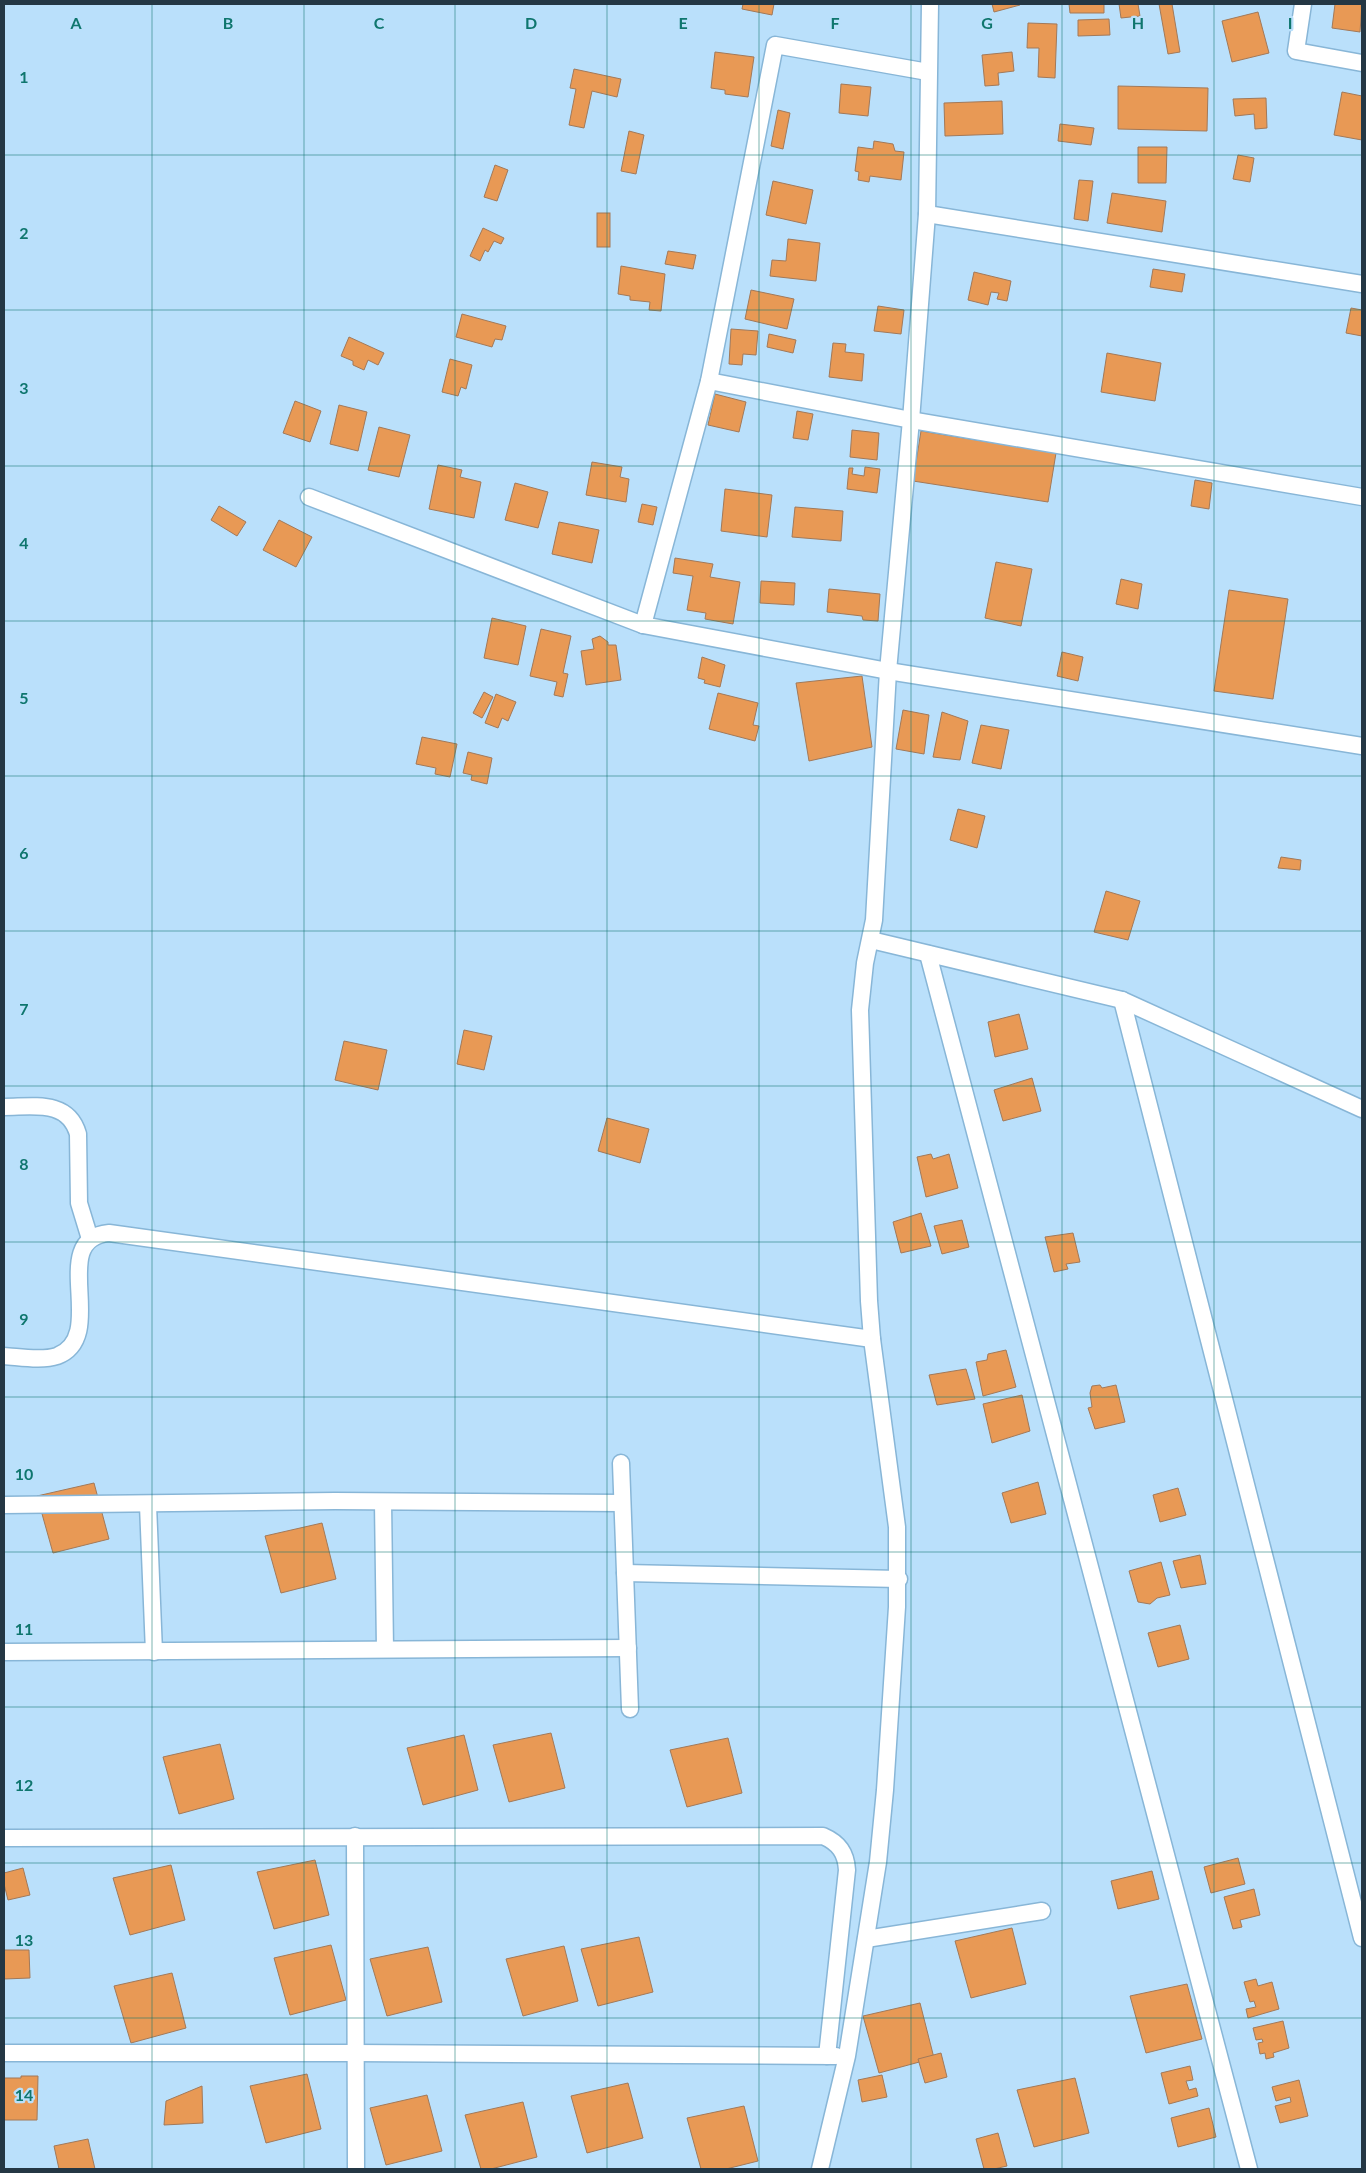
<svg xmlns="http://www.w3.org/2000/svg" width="1366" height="2173" font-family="Lato,sans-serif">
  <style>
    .building { fill: #e89955; stroke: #a27959 }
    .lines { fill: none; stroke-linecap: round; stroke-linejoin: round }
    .minor-casing { stroke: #88b6d7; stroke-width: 19 }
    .minor { stroke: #fff; stroke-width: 16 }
    .grid { fill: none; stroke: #0f766e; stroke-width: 1; stroke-opacity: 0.55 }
    .grid-label { font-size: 16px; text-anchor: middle; font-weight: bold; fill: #0f766e; stroke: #bae0fb; stroke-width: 4.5; stroke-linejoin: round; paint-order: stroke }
  </style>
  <rect width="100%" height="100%" fill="#bae0fb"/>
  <!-- building -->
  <g class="building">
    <polygon points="743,4 774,4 772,15 742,9"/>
    <polygon points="992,4 1020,4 1020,5 994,12"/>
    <polygon points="1069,4 1104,4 1104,13 1070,13"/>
    <polygon points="1119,4 1138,4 1140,16 1121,18"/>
    <polygon points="1159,4 1172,4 1180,52 1168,54"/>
    <polygon points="1335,4 1362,4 1360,32 1332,28"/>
    <polygon points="1258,12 1269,53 1232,62 1222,21"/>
    <polygon points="1109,19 1110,35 1078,36 1078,20"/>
    <polygon points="1028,23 1057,24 1055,78 1038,77 1039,48 1027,48"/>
    <polygon points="715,52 754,57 748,97 725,94 725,90 711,88"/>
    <polygon points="1012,52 1014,71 998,73 999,85 985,86 982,55"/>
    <polygon points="574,69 621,79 617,97 592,91 584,128 569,125 576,89 570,88"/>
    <polygon points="841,84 871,87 868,116 839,113"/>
    <polygon points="1118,86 1208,88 1207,131 1118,129"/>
    <polygon points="1342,92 1362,96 1362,140 1334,135"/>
    <polygon points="1266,98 1267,128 1255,129 1254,114 1235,116 1233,99"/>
    <polygon points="1002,101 1003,134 945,136 944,103"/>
    <polygon points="778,110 790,113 783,149 771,146"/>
    <polygon points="1060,124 1094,128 1091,145 1058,141"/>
    <polygon points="629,131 644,135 636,174 621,171"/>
    <polygon points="874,141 893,144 895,151 904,152 901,180 870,176 869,182 858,180 859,172 855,171 858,147 873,149"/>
    <polygon points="1138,147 1167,147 1166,183 1138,183"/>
    <polygon points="1238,155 1254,158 1250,182 1233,179"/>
    <polygon points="495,165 508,170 497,201 484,197"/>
    <polygon points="1079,180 1093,181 1088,221 1074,219"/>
    <polygon points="773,181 813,190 806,224 766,215"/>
    <polygon points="1112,193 1166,201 1162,232 1107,223"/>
    <rect x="597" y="213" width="13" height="34"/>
    <polygon points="483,228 504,238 501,244 494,241 488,252 485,250 480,261 470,256"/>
    <polygon points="788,239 820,243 816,281 770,276 772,260 786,261"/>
    <polygon points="668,251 696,255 693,269 665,264"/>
    <polygon points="621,266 665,274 661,311 649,310 650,302 630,300 630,296 618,294"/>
    <polygon points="1153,269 1185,274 1182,292 1150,287"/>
    <polygon points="974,272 1011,281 1007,301 997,299 999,293 991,292 988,305 968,300"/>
    <polygon points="751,290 794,299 787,329 745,319"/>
    <polygon points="878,306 904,310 901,334 874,331"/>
    <polygon points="1351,308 1362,310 1362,336 1346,333"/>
    <polygon points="462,314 506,326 502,340 495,339 492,347 456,337"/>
    <polygon points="731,329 758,331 756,355 743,354 742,365 729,364"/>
    <polygon points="769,334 796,340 793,353 767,347"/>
    <polygon points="349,337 384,353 378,365 368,360 364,370 353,365 353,361 341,356"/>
    <polygon points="833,343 846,344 845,352 864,354 862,381 829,377"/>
    <polygon points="1107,353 1161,363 1155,401 1101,392"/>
    <polygon points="450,359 472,365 466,389 461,387 458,396 442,392"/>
    <polygon points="715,394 746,402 739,432 708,425"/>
    <polygon points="295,401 321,411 310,442 283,433"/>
    <polygon points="339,405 367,412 358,451 330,444"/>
    <polygon points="797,411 813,414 808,440 793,438"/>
    <polygon points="379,427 410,435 399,477 368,470"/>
    <polygon points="852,430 879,433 877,460 850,457"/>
    <polygon points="921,431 1056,453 1048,502 913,481"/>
    <polygon points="592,462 622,467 620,477 629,479 626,502 586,495"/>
    <polygon points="438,465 462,470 460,477 481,482 474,518 429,509"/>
    <polygon points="865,467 880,469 877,493 847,489 849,468 853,468 852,474 864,476"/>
    <polygon points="1195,480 1212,483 1209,509 1191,506"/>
    <polygon points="515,483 548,492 538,528 505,520"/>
    <polygon points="725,489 772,495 767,537 721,531"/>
    <polygon points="642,504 657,507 653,525 638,522"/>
    <polygon points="219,506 246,522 237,536 211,520"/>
    <polygon points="795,507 843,511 841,541 792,537"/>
    <polygon points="279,520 312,537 296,567 263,550"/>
    <polygon points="559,522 599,530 592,563 552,554"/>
    <polygon points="675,558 713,564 710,577 740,582 733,624 705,619 706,613 687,610 693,576 673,573"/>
    <polygon points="996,562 1032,569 1021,626 985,618"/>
    <polygon points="1121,579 1142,584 1138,609 1116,604"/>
    <polygon points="761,581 795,583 794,605 760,603"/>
    <polygon points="829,589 880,594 878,621 863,620 862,616 827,612"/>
    <polygon points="1229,590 1288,599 1273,699 1214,691"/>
    <polygon points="492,618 526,626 518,665 484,658"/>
    <polygon points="541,629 571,636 563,673 568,674 563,697 554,695 557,682 530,676"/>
    <polygon points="600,636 608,642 608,645 616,645 621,680 586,685 581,651 594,649 592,639"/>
    <polygon points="1062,652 1083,657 1078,681 1057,676"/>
    <polygon points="702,657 725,665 720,687 704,683 705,680 698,678"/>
    <polygon points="862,676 872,747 809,761 796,683"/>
    <polygon points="484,692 493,697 482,718 473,713"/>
    <polygon points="718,693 758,703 753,725 759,726 755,741 709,729"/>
    <polygon points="496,694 516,702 508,721 502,718 498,728 485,723"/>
    <polygon points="903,710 929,715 924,754 896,749"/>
    <polygon points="942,712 968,721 960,760 933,757"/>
    <polygon points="981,725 1009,730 1001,769 972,763"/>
    <polygon points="422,737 457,744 450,777 435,774 436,768 416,764"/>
    <polygon points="468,752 492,758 487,784 471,780 472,775 463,773"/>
    <polygon points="958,809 985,816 977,848 950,840"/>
    <polygon points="1281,857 1301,860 1300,870 1278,868"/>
    <polygon points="1106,891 1140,901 1128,940 1094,932"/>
    <polygon points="1019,1014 1028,1049 995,1057 988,1022"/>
    <polygon points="464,1030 492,1036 484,1070 457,1064"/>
    <polygon points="344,1041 387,1050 378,1090 335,1080"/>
    <polygon points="1032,1078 1041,1111 1003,1121 994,1090"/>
    <polygon points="607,1118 649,1129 640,1163 598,1151"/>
    <polygon points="931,1154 933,1159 949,1154 958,1188 926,1197 917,1157"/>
    <polygon points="921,1213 931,1246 901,1253 893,1222"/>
    <polygon points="962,1220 969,1247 942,1254 934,1226"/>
    <polygon points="1073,1233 1080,1262 1066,1264 1068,1269 1054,1272 1045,1237"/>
    <polygon points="1006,1350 1016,1387 983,1396 976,1362 987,1360 988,1354"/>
    <polygon points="966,1369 975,1399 937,1405 929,1375"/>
    <polygon points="1100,1385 1102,1388 1116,1385 1125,1422 1095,1429 1088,1408 1092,1407 1090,1393 1092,1386"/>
    <polygon points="1022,1395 1030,1431 992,1443 983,1404"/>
    <polygon points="1038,1482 1046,1514 1011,1523 1002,1493"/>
    <polygon points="94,1483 109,1539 53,1553 37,1496"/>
    <polygon points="1178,1488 1186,1515 1160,1522 1153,1495"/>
    <polygon points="322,1523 336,1579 281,1593 265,1536"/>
    <polygon points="1200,1555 1206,1584 1181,1588 1173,1561"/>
    <polygon points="1161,1562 1170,1595 1157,1598 1150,1604 1138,1602 1129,1571"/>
    <polygon points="1180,1625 1189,1659 1158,1667 1148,1633"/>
    <polygon points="551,1733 565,1788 509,1802 493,1745"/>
    <polygon points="464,1735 478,1790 423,1805 407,1748"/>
    <polygon points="728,1738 742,1793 687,1807 670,1750"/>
    <polygon points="220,1744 234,1799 179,1814 163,1757"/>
    <polygon points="1238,1858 1245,1884 1211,1893 1204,1867"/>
    <polygon points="315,1860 329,1915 274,1929 257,1872"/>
    <polygon points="171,1865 185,1920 130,1935 113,1878"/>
    <polygon points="23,1868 30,1895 8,1900 4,1884 4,1873"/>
    <polygon points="1152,1871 1159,1899 1118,1909 1111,1881"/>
    <polygon points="1254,1889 1260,1915 1240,1920 1242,1927 1233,1929 1224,1897"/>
    <polygon points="1012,1928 1026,1984 971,1998 955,1941"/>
    <polygon points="639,1937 653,1992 598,2006 581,1949"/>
    <polygon points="331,1945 346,2000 290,2015 274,1958"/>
    <polygon points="564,1946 578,2001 523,2016 506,1959"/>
    <polygon points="428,1947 442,2002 387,2016 370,1959"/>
    <polygon points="4,1950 29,1950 30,1978 4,1979"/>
    <polygon points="172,1973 186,2028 131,2043 114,1986"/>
    <polygon points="1256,1979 1258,1986 1272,1982 1279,2009 1248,2018 1246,2009 1256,2007 1254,2001 1250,2002 1244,1982"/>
    <polygon points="1187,1984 1202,2039 1146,2053 1130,1996"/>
    <polygon points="920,2003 934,2058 879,2073 863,2016"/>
    <polygon points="1283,2021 1289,2048 1273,2053 1274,2057 1266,2059 1265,2053 1260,2054 1258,2043 1263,2042 1262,2039 1256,2040 1253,2028"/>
    <polygon points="941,2053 947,2077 925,2083 918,2059"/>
    <polygon points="1190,2066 1193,2080 1186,2081 1189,2090 1196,2088 1198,2096 1169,2104 1161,2073"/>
    <polygon points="307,2074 321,2129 266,2143 250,2086"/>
    <polygon points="882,2075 887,2097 862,2102 858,2080"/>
    <polygon points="21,2076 38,2076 37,2120 4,2120 4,2078 21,2078"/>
    <polygon points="1075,2078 1089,2133 1034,2147 1017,2090"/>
    <polygon points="1299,2080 1308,2116 1280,2123 1275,2106 1291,2102 1290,2097 1276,2101 1272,2087"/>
    <polygon points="628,2083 643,2138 587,2153 571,2096"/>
    <polygon points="202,2086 203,2123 164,2125 166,2101"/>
    <polygon points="427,2095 442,2151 386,2165 370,2108"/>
    <polygon points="523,2102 537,2157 491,2169 481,2169 465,2115"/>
    <polygon points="744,2106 758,2161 726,2169 701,2169 687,2118"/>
    <polygon points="1209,2108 1216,2137 1178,2147 1171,2118"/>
    <polygon points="998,2133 1007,2166 994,2169 984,2169 976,2139"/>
    <polygon points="88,2139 95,2169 59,2169 54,2146"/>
  </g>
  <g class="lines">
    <!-- minor casing -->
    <g class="minor-casing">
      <g id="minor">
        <polyline points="1303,4 1296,51 1362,63"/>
        <polyline points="927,214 1362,284"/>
        <polyline points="709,381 911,420 1362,497"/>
        <polyline points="309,497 643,625 888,671 1362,746"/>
        <polyline points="643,625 709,381 775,45 928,72"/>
        <polyline points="871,940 1122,1000 1362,1109"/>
        <polyline points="928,954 1249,2169"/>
        <polyline points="1122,1000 1362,1938"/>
        <path d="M 4,1107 C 33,1107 68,1099 78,1134 L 79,1203 L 90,1239"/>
        <path d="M 4,1356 C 20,1357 42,1361 57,1356 C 110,1336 46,1239 109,1233 L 872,1339"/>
        <polyline points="621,1463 630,1709"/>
        <polyline points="383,1502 385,1649"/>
        <polyline points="4,1505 335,1501 622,1503"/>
        <polyline points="148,1505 154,1652"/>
        <polyline points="625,1573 899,1579"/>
        <polyline points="4,1652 628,1648"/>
        <polyline points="355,1836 356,2169"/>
        <path d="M 4,1838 L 823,1836 C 839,1843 846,1853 847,1870 L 827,2056"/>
        <polyline points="866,1939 1042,1911"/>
        <polyline points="4,2053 355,2053 836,2056"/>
        <polyline points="820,2169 847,2056 878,1862 885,1790 897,1607 897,1527 872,1339 869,1301 860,1010 865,963 874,920 888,671 911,420 927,214 930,4"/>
      </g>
    </g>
    <!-- minor -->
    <use href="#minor" class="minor"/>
  </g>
  <!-- grid -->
  <path class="grid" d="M 152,4 L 152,2169M 304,4 L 304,2169M 455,4 L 455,2169M 607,4 L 607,2169M 759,4 L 759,2169M 911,4 L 911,2169M 1062,4 L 1062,2169M 1214,4 L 1214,2169M 4,155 L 1362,155M 4,310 L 1362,310M 4,466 L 1362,466M 4,621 L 1362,621M 4,776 L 1362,776M 4,931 L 1362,931M 4,1086 L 1362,1086M 4,1242 L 1362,1242M 4,1397 L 1362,1397M 4,1552 L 1362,1552M 4,1707 L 1362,1707M 4,1863 L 1362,1863M 4,2018 L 1362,2018"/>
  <g class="grid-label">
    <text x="76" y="29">A</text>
    <text x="228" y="29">B</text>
    <text x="379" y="29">C</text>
    <text x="531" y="29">D</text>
    <text x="683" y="29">E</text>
    <text x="835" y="29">F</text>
    <text x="987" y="29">G</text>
    <text x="1138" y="29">H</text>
    <text x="1290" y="29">I</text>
    <text x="24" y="83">1</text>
    <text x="24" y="239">2</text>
    <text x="24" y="394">3</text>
    <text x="24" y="549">4</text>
    <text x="24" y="704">5</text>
    <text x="24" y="859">6</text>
    <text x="24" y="1015">7</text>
    <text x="24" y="1170">8</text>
    <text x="24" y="1325">9</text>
    <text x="24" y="1480">10</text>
    <text x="24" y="1635">11</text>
    <text x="24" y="1791">12</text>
    <text x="24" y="1946">13</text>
    <text x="24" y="2101">14</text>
  </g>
  <!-- border -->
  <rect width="1366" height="2173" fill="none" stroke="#243744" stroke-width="10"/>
</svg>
